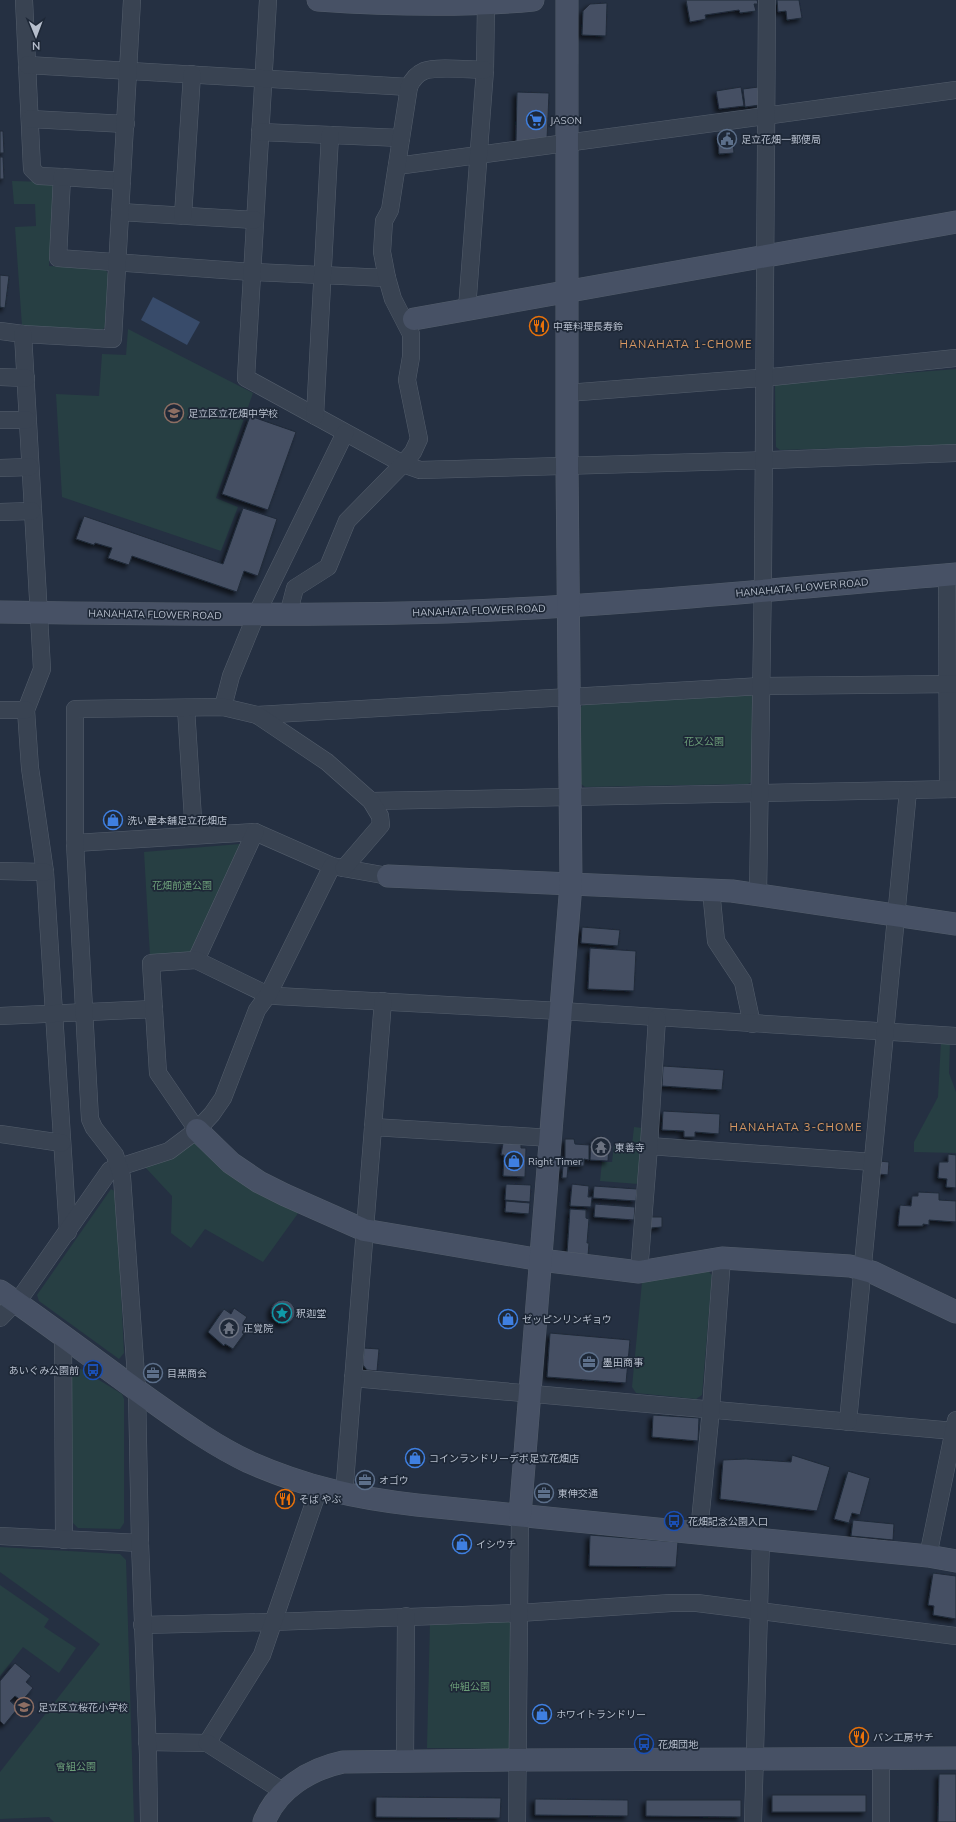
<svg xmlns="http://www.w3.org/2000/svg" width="956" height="1822" font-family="Mulish,'Noto Sans JP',sans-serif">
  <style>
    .green { fill: #273f43 }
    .water { fill: #384b6a }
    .building { fill: #445064; stroke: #202a39; filter: url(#shadow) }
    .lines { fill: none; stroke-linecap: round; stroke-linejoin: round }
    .street-casing { stroke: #545e6c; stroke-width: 18 }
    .secondary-casing { stroke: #545e6c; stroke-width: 23 }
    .street { stroke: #394352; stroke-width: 17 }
    .secondary { stroke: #475165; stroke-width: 22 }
    .labels { text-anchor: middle; stroke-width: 3.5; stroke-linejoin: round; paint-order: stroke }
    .poi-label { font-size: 10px; fill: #b6becc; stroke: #1e2837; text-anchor: start }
    .street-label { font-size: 10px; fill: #b6becc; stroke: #1e2837 }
    .park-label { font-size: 10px; fill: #6c9e79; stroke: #1e2837 }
    .neighbourhood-label { font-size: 11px; letter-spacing: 1px; fill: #da9962; stroke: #1e2837 }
  </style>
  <defs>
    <filter id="shadow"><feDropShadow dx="-3.5" dy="3.5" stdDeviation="2" flood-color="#0009"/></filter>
  </defs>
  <rect width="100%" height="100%" fill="#253042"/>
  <!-- green -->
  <g class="green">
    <polygon points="12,181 49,182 54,188 49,266 105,269 109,275 105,327 102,330 22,326 15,227 36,226 35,204 14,204"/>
    <polygon points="128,329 253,393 216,498 238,507 221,551 62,497 56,394 99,396 102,354 126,355"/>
    <polygon points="956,369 956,445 780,450 776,447 775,386 779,383"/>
    <polygon points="749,693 753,697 753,781 748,784 585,787 581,784 580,708 583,705"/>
    <polygon points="240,844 194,952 150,956 144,852"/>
    <polygon points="941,1041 950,1041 949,1073 956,1092 956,1153 914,1152 914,1142 938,1097"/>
    <polygon points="634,1127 642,1128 638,1184 600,1181 602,1162 612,1162 614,1144 632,1145"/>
    <path d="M 192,1143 L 197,1143 L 299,1212 L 263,1262 L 205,1229 L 191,1248 L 171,1233 L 172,1196 L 145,1167 C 164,1161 178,1158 192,1143 Z"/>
    <polygon points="111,1189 116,1192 124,1353 119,1359 39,1301 37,1295"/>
    <polygon points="707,1270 712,1275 702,1395 696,1399 636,1393 632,1387 642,1282"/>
    <polygon points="76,1366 122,1394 124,1399 124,1523 120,1529 78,1528 73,1523 71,1369"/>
    <polygon points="0,1547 120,1554 126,1560 134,1822 54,1822 49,1817 0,1819 0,1772 100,1644 0,1572"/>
    <polygon points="0,1585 49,1619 44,1627 76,1648 59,1673 23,1647 0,1676"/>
    <polygon points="508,1618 512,1624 512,1749 427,1748 430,1622"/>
  </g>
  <!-- water -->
  <polygon class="water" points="153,297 200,322 187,345 141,320"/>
  <!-- building -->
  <g class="building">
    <polygon points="686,0 757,0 758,4 754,4 756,11 740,13 739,10 705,15 706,19 690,22"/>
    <polygon points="777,0 799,0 802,18 787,20 786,11 778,12"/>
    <polygon points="607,3 606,36 582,35 583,11 590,4"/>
    <polygon points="741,87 744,106 719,109 716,91"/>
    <polygon points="758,87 760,105 745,107 743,89"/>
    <polygon points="517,92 549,93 547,139 516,142"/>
    <polygon points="0,131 3,131 4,153 0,153"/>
    <polygon points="732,131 734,153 719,154 717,133"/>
    <polygon points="0,157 3,157 4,179 0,179"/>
    <polygon points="0,275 9,276 5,308 0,307"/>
    <polygon points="250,416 296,432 268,510 222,494"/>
    <polygon points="243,508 277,519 258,576 244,571 237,592 132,556 129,565 108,558 112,548 95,543 94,545 76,539 84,516 223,564"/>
    <polygon points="582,927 620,930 618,946 581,943"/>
    <polygon points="590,948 636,951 634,991 588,989"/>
    <polygon points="663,1066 724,1070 722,1090 662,1086"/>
    <polygon points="663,1111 720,1114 719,1134 695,1132 695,1137 684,1137 684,1131 662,1130"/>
    <polygon points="597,1137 604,1137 603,1142 609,1142 608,1161 590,1160 591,1141 597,1142"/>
    <polygon points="565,1139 574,1139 575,1144 589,1145 589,1160 584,1159 584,1166 569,1166 569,1159 565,1159"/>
    <polygon points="503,1143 521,1144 521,1148 526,1148 525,1177 503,1176 504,1155 501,1155"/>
    <polygon points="948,1154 956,1155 956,1188 946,1187 947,1179 938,1178 939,1162 948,1162"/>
    <polygon points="879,1161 889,1162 888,1175 879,1174"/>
    <polygon points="563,1166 568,1166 567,1178 562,1178"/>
    <polygon points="506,1184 531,1185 530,1202 505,1200"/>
    <polygon points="572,1184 589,1186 588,1197 592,1197 591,1207 570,1206"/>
    <polygon points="594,1186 637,1189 636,1201 593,1198"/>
    <polygon points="918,1192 939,1193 939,1200 956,1201 956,1222 929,1220 929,1225 923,1224 923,1226 898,1226 900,1205 911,1206 912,1196 918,1196"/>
    <polygon points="506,1201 530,1203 529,1214 505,1212"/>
    <polygon points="595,1204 635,1207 634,1220 594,1217"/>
    <polygon points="570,1209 586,1210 586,1218 589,1219 587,1243 589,1243 588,1256 567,1254"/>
    <polygon points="650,1217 662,1217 662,1227 650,1228"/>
    <circle cx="283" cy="1312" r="12"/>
    <polygon points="234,1308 247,1317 243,1323 249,1327 233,1349 225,1344 224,1346 208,1332 224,1309 231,1314"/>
    <polygon points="550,1333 630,1340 626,1383 547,1377"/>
    <polygon points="364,1348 379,1349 377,1371 367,1370 363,1365"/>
    <polygon points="653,1415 699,1418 698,1441 652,1437"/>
    <polygon points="792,1455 830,1467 817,1511 720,1499 723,1460 746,1459 791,1462"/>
    <polygon points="848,1471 870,1478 860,1515 852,1513 849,1523 834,1519"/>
    <polygon points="853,1520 894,1524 893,1540 851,1536"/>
    <polygon points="590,1535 678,1542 676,1567 589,1566"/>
    <polygon points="933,1573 956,1576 956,1619 933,1615 934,1606 928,1605"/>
    <polygon points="15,1663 31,1676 26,1682 33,1688 22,1701 15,1696 10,1701 18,1708 4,1725 0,1721 0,1681"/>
    <polygon points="939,1774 956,1774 956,1822 938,1822"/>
    <rect x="772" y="1795" width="94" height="17"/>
    <polygon points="376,1797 501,1798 500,1818 376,1817"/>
    <polygon points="535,1799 628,1800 628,1816 535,1815"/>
    <polygon points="646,1800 741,1800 741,1817 646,1816"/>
  </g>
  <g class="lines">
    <!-- street casing -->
    <g class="street-casing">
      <g id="street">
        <polyline points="24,0 32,169 39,176 62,177 58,258 252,272 387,278"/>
        <polyline points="268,0 246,378 403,464 420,470 771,460 956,453"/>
        <polyline points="27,65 409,87"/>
        <polyline points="30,119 126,124"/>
        <polyline points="260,132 401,138"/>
        <polyline points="397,166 956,90"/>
        <polyline points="62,177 122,181"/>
        <polyline points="120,212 255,220"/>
        <polyline points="183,216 192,74"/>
        <polyline points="467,309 485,70 486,5"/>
        <polyline points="0,331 23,334 113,339 132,0"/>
        <polyline points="23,334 42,669 26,710 30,768 45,872 68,1232"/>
        <polyline points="0,377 26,378"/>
        <polyline points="567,393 772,377 956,358"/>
        <polyline points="315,416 330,135"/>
        <polyline points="0,420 27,420"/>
        <polyline points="0,468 30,467"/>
        <polyline points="0,512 32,511"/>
        <polyline points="947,574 948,789"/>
        <path d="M 288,615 L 295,588 L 328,567 L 347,521 L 403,464 L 413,452 L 419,439 L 407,380 L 411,357 L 411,334 L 393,299 L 387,278 L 382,252 L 384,221 L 390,210 L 392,197 L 409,87 C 412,80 417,74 424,71 C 438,66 470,70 485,70"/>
        <polyline points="223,707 231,676 256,615 345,433"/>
        <polyline points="186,708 194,835"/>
        <polyline points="0,710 26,710"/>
        <polyline points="257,715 762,686 956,684"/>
        <polyline points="371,801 956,789"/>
        <polyline points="75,843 255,832 332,866 388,876"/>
        <polyline points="0,871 45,872"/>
        <polyline points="711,890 716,941 743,982 752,1024"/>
        <polyline points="758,895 763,574 767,0"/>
        <polyline points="196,960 255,832"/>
        <polyline points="0,1016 154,1009"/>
        <polyline points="373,1127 551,1138"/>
        <polyline points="197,1130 158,1073 151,963 196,960 268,995 276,996 561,1011 956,1036"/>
        <polyline points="0,1134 62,1143"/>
        <polyline points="649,1146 873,1162"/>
        <polyline points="639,1272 649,1146 657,1018"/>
        <polyline points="0,1318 23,1294 110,1170 169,1151 197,1130 212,1114 223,1098 257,1010 268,995 332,866"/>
        <polyline points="63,1336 64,1540"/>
        <polyline points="353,1378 954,1431"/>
        <polyline points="848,1422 908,791"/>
        <polyline points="344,1495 383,1001"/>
        <polyline points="699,1532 711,1409 722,1258"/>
        <polyline points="0,1536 140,1543"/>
        <polyline points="928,1556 956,1420"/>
        <polyline points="142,1625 272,1622 519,1613 671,1603 697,1603 956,1636"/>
        <polyline points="147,1742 207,1743 262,1655 319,1488"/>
        <polyline points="207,1743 284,1792"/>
        <polyline points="881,1758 881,1822"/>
        <polyline points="405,1761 406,1616"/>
        <polyline points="149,1822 148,1755 140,1543 137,1390 122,1177 115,1155 94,1128 90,1119 75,843 75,709 223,707 257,715 327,762 371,801 380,816 381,825 344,868"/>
        <polyline points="517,1822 520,1515"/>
        <polyline points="753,1822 761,1538"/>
      </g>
    </g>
    <!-- secondary casing -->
    <g class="secondary-casing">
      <g id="secondary">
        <path d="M 318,0 C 390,5 461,7 533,0"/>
        <polyline points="414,319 956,222"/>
        <path d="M 0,612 C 149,614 298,616 447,612 C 617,606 787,588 956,574"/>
        <polyline points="388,876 732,891 956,924"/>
        <polyline points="197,1130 231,1163 259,1182 285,1195 364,1230 541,1260 639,1272 722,1258 850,1266 872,1272 956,1312"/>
        <path d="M 0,1291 C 54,1328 105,1368 159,1406 C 187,1426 217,1447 249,1462 C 306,1487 355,1498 417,1505 L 928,1556 L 956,1561"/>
        <polyline points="520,1515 571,884 567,466 567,0"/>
        <path d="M 264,1822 C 277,1789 310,1769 343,1762 L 518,1760 L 956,1758"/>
      </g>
    </g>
    <!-- street -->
    <use href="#street" class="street"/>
    <!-- secondary -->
    <use href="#secondary" class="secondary"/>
  </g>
  <!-- icons -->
  <defs>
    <g id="supermarket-ring" transform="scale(1)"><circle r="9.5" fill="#1e2837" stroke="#3f7fe0" stroke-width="1.5"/><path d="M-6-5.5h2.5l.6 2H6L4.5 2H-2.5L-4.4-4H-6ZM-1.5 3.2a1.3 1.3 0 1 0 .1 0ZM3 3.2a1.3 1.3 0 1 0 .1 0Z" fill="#3f7fe0"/></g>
    <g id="civic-ring" transform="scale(1)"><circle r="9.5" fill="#1e2837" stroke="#5c6f8a" stroke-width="1.5"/><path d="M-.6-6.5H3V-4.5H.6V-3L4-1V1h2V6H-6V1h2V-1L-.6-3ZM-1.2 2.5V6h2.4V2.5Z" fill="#5c6f8a"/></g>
    <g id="restaurant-ring" transform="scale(1)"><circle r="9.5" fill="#1e2837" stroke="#e8710a" stroke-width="1.5"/><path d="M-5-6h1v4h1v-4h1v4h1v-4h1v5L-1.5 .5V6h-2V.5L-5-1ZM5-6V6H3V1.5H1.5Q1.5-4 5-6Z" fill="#e8710a"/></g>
    <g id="school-ring" transform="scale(1)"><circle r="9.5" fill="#1e2837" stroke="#8d6e63" stroke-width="1.5"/><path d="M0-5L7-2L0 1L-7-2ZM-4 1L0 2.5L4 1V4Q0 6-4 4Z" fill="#8d6e63"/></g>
    <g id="shop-ring" transform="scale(1)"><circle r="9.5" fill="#1e2837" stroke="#3f7fe0" stroke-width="1.5"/><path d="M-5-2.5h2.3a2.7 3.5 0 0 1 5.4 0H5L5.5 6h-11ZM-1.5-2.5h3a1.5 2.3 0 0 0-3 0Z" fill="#3f7fe0"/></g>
    <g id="temple-ring" transform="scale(1)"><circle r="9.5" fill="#1e2837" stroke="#6b7280" stroke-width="1.5"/><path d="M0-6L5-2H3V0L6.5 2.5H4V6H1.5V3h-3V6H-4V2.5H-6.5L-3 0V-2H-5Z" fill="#6b7280"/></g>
    <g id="sight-ring" transform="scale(1)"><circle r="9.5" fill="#1e2837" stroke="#0f9aa8" stroke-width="1.5"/><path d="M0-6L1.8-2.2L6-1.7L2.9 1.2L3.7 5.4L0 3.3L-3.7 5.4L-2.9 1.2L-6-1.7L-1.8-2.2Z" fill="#0f9aa8"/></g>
    <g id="office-ring" transform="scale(1)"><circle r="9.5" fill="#1e2837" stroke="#5c6f8a" stroke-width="1.5"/><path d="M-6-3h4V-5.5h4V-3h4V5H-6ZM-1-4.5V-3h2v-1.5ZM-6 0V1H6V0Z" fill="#5c6f8a"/></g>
    <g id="bus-ring" transform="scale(1)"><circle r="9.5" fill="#1e2837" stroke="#1a4fb4" stroke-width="1.5"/><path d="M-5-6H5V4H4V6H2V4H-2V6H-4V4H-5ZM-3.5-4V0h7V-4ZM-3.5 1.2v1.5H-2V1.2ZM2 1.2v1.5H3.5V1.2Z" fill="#1a4fb4"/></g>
  </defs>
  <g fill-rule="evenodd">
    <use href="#supermarket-ring" x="536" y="120"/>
    <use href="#civic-ring" x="727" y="139"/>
    <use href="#restaurant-ring" x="539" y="326"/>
    <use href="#school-ring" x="174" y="413"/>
    <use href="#shop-ring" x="113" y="820"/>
    <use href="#temple-ring" x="601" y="1147"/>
    <use href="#shop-ring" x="514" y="1161"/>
    <use href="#sight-ring" x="282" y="1313"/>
    <use href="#shop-ring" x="508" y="1319"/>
    <use href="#temple-ring" x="229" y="1328"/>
    <use href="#office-ring" x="589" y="1362"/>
    <use href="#bus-ring" x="93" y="1370"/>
    <use href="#office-ring" x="153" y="1373"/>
    <use href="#shop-ring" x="415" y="1458"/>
    <use href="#office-ring" x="365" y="1480"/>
    <use href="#office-ring" x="544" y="1493"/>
    <use href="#restaurant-ring" x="285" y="1499"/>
    <use href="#bus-ring" x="674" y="1521"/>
    <use href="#shop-ring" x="462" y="1544"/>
    <use href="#school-ring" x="24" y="1707"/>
    <use href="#shop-ring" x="542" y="1714"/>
    <use href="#restaurant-ring" x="859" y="1737"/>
    <use href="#bus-ring" x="644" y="1744"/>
  </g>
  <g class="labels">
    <!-- poi labels -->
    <g class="poi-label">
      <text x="550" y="124">JASON</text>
      <text x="741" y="143">足立花畑一郵便局</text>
      <text x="553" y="330">中華料理長寿鈴</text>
      <text x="188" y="417">足立区立花畑中学校</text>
      <text x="127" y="824">洗い屋本舗足立花畑店</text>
      <text x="615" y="1151">東善寺</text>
      <text x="528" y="1165">Right Timer</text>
      <text x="296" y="1317">釈迦堂</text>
      <text x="522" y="1323">ゼッピンリンギョウ</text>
      <text x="243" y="1332">正覚院</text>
      <text x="603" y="1366">墨田商事</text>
      <text x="79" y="1374" text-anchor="end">あいぐみ公園前</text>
      <text x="167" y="1377">目黒商会</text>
      <text x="429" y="1462">コインランドリーデポ足立花畑店</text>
      <text x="379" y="1484">オゴウ</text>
      <text x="558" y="1497">東伸交通</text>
      <text x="299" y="1503">そば やぶ</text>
      <text x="688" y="1525">花畑記念公園入口</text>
      <text x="476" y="1548">イシウチ</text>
      <text x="38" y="1711">足立区立桜花小学校</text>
      <text x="556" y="1718">ホワイトランドリー</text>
      <text x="873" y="1741">パン工房サチ</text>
      <text x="658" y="1748">花畑団地</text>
    </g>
    <!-- street labels -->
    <g class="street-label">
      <text transform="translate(802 587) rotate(-5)" y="4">HANAHATA FLOWER ROAD</text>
      <text transform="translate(479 610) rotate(-2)" y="4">HANAHATA FLOWER ROAD</text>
      <text transform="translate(155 614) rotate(1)" y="4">HANAHATA FLOWER ROAD</text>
    </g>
    <!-- park labels -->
    <g class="park-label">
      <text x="704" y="745">花又公園</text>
      <text x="182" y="889">花畑前通公園</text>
      <text x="470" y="1690">仲組公園</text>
      <text x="76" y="1770">會組公園</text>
    </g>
    <!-- neighbourhood labels -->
    <g class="neighbourhood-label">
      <text x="686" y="348">HANAHATA 1-CHOME</text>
      <text x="796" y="1131">HANAHATA 3-CHOME</text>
    </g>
  </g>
  <!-- north arrow -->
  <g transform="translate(36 36) rotate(179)" stroke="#1e2837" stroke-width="3" paint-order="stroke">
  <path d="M0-3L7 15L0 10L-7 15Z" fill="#b6becc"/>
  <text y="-6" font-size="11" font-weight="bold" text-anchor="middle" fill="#b6becc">N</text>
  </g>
</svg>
